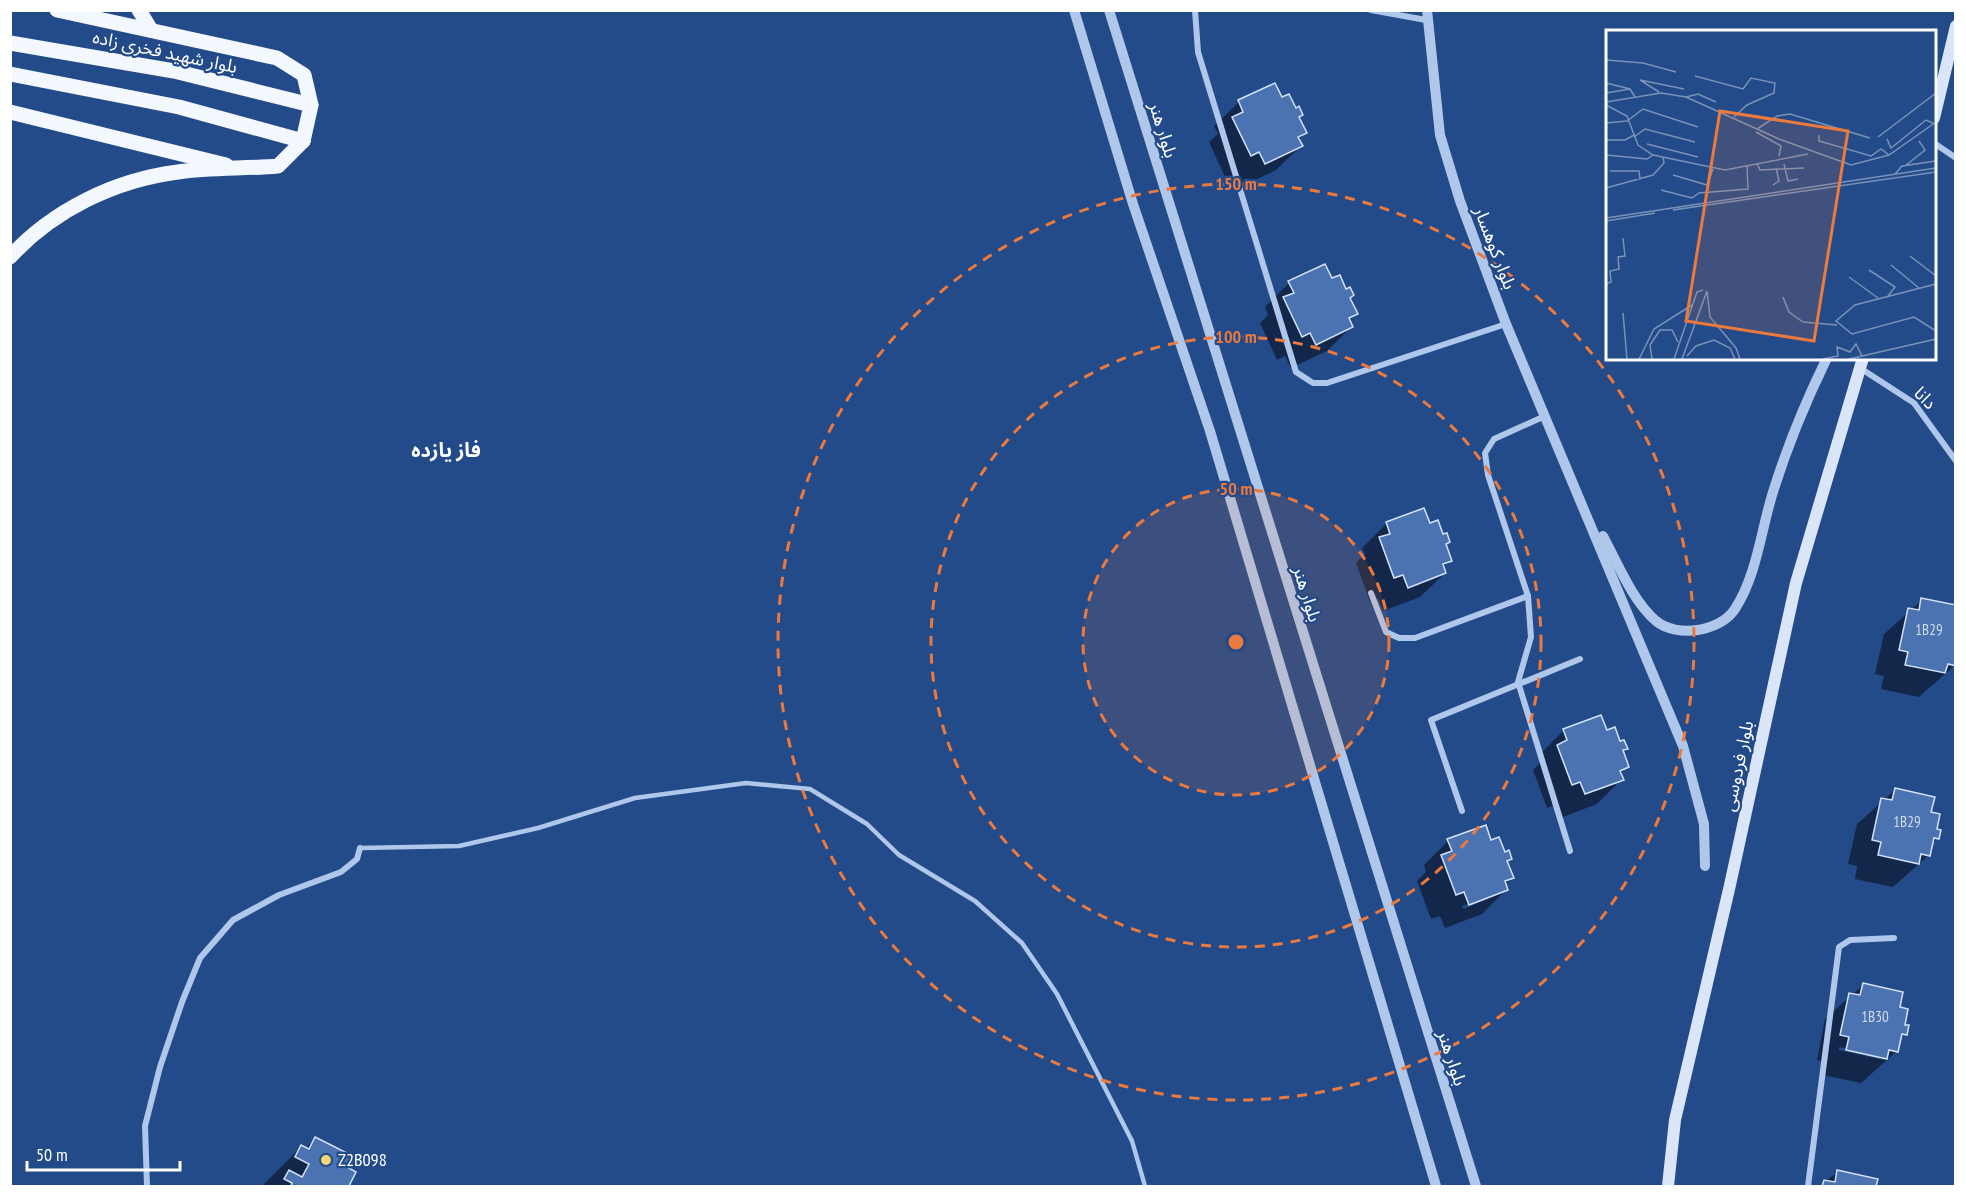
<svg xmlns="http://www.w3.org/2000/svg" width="1966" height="1197" font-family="'PT Sans Narrow','Noto Sans Arabic',sans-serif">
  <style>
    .shadow { fill: #0007; fill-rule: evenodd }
    .building { fill: #4b73b1; stroke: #d4e2f8; stroke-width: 1.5 }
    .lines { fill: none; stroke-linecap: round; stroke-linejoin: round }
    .service { stroke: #afc7ea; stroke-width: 4.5 }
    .minor { stroke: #afc7ea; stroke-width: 6 }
    .tertiary { stroke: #afc7ea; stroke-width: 10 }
    .secondary { stroke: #dae6f8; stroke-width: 12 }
    .primary { stroke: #f3f7fe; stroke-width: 15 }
    .ring { fill: none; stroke: #ed7a3d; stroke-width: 3; stroke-dasharray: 10 8 }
    .poi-dot { fill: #f5d772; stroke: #234a89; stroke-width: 2 }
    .labels { text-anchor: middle; stroke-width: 4.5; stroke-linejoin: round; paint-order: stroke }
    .number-label { font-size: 15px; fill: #d2dcec }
    .street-label { font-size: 18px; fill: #fff; stroke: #234a89 }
    .poi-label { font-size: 18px; fill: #fff; stroke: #234a89; text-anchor: start }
    .neighbourhood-label { font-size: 20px; font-weight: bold; fill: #fff; stroke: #234a89 }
    .inset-road { fill: none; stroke: #7b92b8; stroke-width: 1.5 }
    .view { fill: #ed7a3d; fill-opacity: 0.15; stroke: #ed7a3d; stroke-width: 3 }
    .inset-edge { fill: none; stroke: #fff; stroke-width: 3 }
    .centre { fill: #ed7a3d; stroke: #234a89; stroke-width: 3 }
    .ring-label { font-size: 18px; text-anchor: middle; font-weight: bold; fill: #ed7a3d; stroke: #234a89; stroke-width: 4.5; stroke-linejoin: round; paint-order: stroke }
  </style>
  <rect width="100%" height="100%" fill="#234a89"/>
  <!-- shadow -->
  <g class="shadow">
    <polygon points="1274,85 1281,99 1295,110 1305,133 1298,140 1301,146 1276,170 1240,187 1235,175 1226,179 1209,142 1218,134 1214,126 1239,102"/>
    <polygon points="1331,280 1346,291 1356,314 1349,321 1351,327 1327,351 1291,368 1285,356 1277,360 1260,323 1268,315 1265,307 1289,283"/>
    <polygon points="1387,523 1429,525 1442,536 1450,560 1443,568 1445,573 1420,597 1383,611 1378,598 1370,602 1356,563 1365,554 1362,548"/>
    <polygon points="1922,600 1955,665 1919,697 1881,689 1884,676 1875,674 1884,634"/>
    <polygon points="1564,730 1606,732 1626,748 1622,752 1627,767 1620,774 1622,779 1597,804 1560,818 1555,805 1547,808 1533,770 1542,761 1539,755"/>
    <polygon points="1895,790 1929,813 1935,830 1939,831 1937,839 1931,845 1929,855 1893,887 1855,879 1857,866 1848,864 1857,824"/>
    <path d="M 1448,841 L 1490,842 L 1510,859 L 1506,862 L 1512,878 L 1505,885 L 1506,890 L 1482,914 L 1445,928 L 1440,916 L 1431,919 L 1417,881 L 1426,872 L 1424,865 ZM 1488,896 L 1488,899 L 1463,909 L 1462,906 Z"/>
    <path d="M 1863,985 L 1898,1009 L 1905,1034 L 1899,1040 L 1897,1051 L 1861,1083 L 1823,1075 L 1826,1062 L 1817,1060 L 1825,1019 ZM 1839,1047 L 1882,1056 L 1879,1059 L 1839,1050 Z"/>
    <polygon points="315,1139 345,1168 354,1172 348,1186 262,1186 301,1147 305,1149"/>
    <polygon points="1838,1172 1876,1180 1874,1186 1819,1186"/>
  </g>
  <!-- building -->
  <g class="building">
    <polygon points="1275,83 1282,97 1289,94 1296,108 1299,106 1303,115 1299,117 1307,133 1298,137 1303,146 1265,164 1259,152 1251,156 1232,117 1243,112 1238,100"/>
    <polygon points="1325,264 1332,278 1340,275 1346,289 1350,287 1354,295 1350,298 1358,314 1349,318 1353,327 1316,345 1310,333 1302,337 1283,297 1294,293 1288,281"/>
    <polygon points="1424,508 1430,523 1438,520 1443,534 1447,533 1450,542 1446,544 1452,561 1443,564 1446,573 1408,588 1403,575 1394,578 1379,537 1390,534 1386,522"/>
    <polygon points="1921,598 1956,605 1956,666 1948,664 1945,673 1905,665 1908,652 1899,650 1908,608 1919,610"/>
    <polygon points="1601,715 1607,730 1615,727 1620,741 1624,740 1628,749 1623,750 1629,767 1620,771 1624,780 1585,794 1580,782 1572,785 1557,745 1567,740 1563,729"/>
    <polygon points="1895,788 1935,797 1931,812 1940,814 1937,829 1941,830 1939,839 1934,838 1930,856 1921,854 1919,864 1878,855 1881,842 1872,840 1881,798 1892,800"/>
    <polygon points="1486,825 1491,840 1499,837 1505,852 1509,850 1512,859 1507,861 1514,878 1505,881 1508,890 1469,905 1464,892 1456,895 1441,855 1452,851 1447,839"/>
    <polygon points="1863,983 1903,992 1900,1007 1908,1009 1905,1025 1909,1025 1907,1035 1902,1034 1898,1052 1889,1050 1887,1059 1846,1050 1849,1037 1840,1035 1849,993 1860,995"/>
    <polygon points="315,1137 353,1156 347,1167 356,1172 349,1186 291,1186 292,1183 284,1179 289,1170 302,1177 309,1164 295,1157 301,1145 309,1149"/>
    <polygon points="1837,1170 1878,1179 1876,1186 1822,1186 1824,1180 1835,1182"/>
  </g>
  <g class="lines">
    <!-- service -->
    <polyline class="service" points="360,848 459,846 538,828 635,798 746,783 810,789 867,824 899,855 975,901 1022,943 1057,994 1132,1141 1145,1186"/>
    <!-- minor -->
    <g class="minor">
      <polyline points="1195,10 1198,52 1296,372 1313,383 1327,383 1506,324"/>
      <polyline points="1371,10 1426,20"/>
      <polyline points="1934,143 1956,158"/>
      <polyline points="1860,368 1914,403 1956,461"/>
      <polyline points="1545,416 1494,439 1485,453 1488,475 1528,596 1531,637 1518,682 1570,851"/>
      <polyline points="1371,593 1386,632 1399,638 1415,638 1528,596"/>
      <polyline points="1462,811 1431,720 1580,659"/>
      <polyline points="147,1186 145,1126 160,1067 182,1002 200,958 233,920 279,895 341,872 357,859 360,848"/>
      <polyline points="1808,1186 1839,947 1850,940 1894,938"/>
    </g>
    <!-- tertiary -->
    <g class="tertiary">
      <polyline points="1074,10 1133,204 1210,431 1436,1186"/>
      <polyline points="1109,10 1476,1186"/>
      <polyline points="1427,10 1440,135 1460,201 1506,324 1683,746 1704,824 1705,866"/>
      <path d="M 1603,536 C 1618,564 1632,600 1656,621 C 1677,638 1720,632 1735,609 C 1757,575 1761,530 1773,492 C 1787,447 1805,403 1826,360"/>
    </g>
    <!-- secondary -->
    <g class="secondary">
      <polyline points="1934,118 1956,26"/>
      <polyline points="1668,1186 1675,1120 1730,885 1796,583 1863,358"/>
    </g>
    <!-- primary -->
    <g class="primary">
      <polyline points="57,10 277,58 304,75 311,105 303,141"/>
      <polyline points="139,10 151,30"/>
      <polyline points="10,43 174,71 311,105"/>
      <polyline points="10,74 179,107 303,141"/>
      <polyline points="10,112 226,165"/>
      <path d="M 10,257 C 53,210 115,180 178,172 C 211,167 245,169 278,166 L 303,141"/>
    </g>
  </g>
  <!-- distance rings -->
  <circle cx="1236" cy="642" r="153" fill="#ed7a3d" fill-opacity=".12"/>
  <g class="ring">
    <circle cx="1236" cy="642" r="153"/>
    <circle cx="1236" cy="642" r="305"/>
    <circle cx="1236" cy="642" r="458"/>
  </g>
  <!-- markers -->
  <circle class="poi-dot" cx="326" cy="1160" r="6"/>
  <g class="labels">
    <!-- number labels -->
    <g class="number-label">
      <text x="1929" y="635">1B29</text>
      <text x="1907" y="827">1B29</text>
      <text x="1875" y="1022">1B30</text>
    </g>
    <!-- street labels -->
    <g class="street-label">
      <text transform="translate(165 52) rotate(12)" y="6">بلوار شهید فخری زاده</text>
      <text transform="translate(1163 130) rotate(73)" y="6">بلوار هنر</text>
      <text transform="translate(1495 248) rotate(69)" y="6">بلوار کوهسار</text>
      <text transform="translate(1925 398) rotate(46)" y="6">دانا</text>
      <text transform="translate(1307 594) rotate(73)" y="6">بلوار هنر</text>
      <text transform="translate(1738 766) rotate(-78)" y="6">بلوار فردوسی</text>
      <text transform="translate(1452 1058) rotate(72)" y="6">بلوار هنر</text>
    </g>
    <!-- poi labels -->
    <g class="poi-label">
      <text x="338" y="1166">Z2B098</text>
    </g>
    <!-- neighbourhood labels -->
    <g class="neighbourhood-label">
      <text x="446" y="457">فاز یازده</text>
    </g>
  </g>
  <!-- overview -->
  <g transform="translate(1606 30)">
    <rect width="330" height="330" fill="#234a89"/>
    <path class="inset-road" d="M 0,30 L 37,33 L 70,42M 89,46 L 137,59 L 145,48 L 169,53 L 168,63 L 141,75 L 128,87M 0,53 L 24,59 L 29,67M 53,62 L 34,50 L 78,59M 0,63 L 24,59M 80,67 L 92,64 L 110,72M 0,72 L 55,63 L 80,67 L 173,109 L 245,135 L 283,125 L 330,92M 0,75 L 21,86 L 32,115 L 47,125 L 119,140 L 202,124M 0,93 L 21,91 L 37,79 L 92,97M 151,99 L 171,86 L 184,84 L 264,108M 150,102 L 175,116 L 173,126M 213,105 L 213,111 L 265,126 L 275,119 L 283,125M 28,107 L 39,99 L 89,112M 272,107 L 330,63M 281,109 L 285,118 L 320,90 L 327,93M 0,110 L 19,110 L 28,105M 41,114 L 92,127M 0,125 L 41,129 L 47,125M 151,133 L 154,140 L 198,138M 178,134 L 182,151 L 192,149M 299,136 L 319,120 L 313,111M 4,141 L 33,141 L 34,150M 289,144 L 296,136 L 330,131M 67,145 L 101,155 L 107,139M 167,155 L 173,151 L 170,138M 0,158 L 47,145 L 58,133 L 57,127M 55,160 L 86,168 L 93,163 L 142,159 L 141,136M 67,180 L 330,142M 0,188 L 330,138M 0,191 L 49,183M 304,226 L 330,246M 285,235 L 313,258M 263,240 L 289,257 L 282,266M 243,247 L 272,268M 0,254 L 5,252 L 4,241 L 13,239 L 12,227 L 19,226 L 17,208M 330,254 L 249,275 L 230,291 L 246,304 L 308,287 L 330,301M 101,261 L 104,287 L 130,318 L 134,329M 177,267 L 183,282 L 197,292 L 231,295M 17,283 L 21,329M 81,326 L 90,316 L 108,310 L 124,318 L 129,329M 33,329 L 48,299 L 86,275M 46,329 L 44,315 L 54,300 L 66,300 L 72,312M 68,329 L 91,262 L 97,260M 76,329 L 101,261M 217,329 L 232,326 L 231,317 L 244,322 L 250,314 L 256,326M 243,329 L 330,309"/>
    <path class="view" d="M 114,81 L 242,101 L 208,311 L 80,291 Z"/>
    <rect width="330" height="330" class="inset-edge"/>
  </g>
  <circle cx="1236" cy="642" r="9" class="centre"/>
  <g class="ring-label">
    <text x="1236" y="190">150 m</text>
    <text x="1236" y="343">100 m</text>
    <text x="1236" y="495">50 m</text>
  </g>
  <!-- border -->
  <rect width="1966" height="1197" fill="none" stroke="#ffffff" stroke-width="24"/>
  <!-- scale -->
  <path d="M27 1161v9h153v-9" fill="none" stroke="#ffffff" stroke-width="3"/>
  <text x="36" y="1161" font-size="18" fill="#ffffff" stroke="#234a89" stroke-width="4.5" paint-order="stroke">50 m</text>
</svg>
